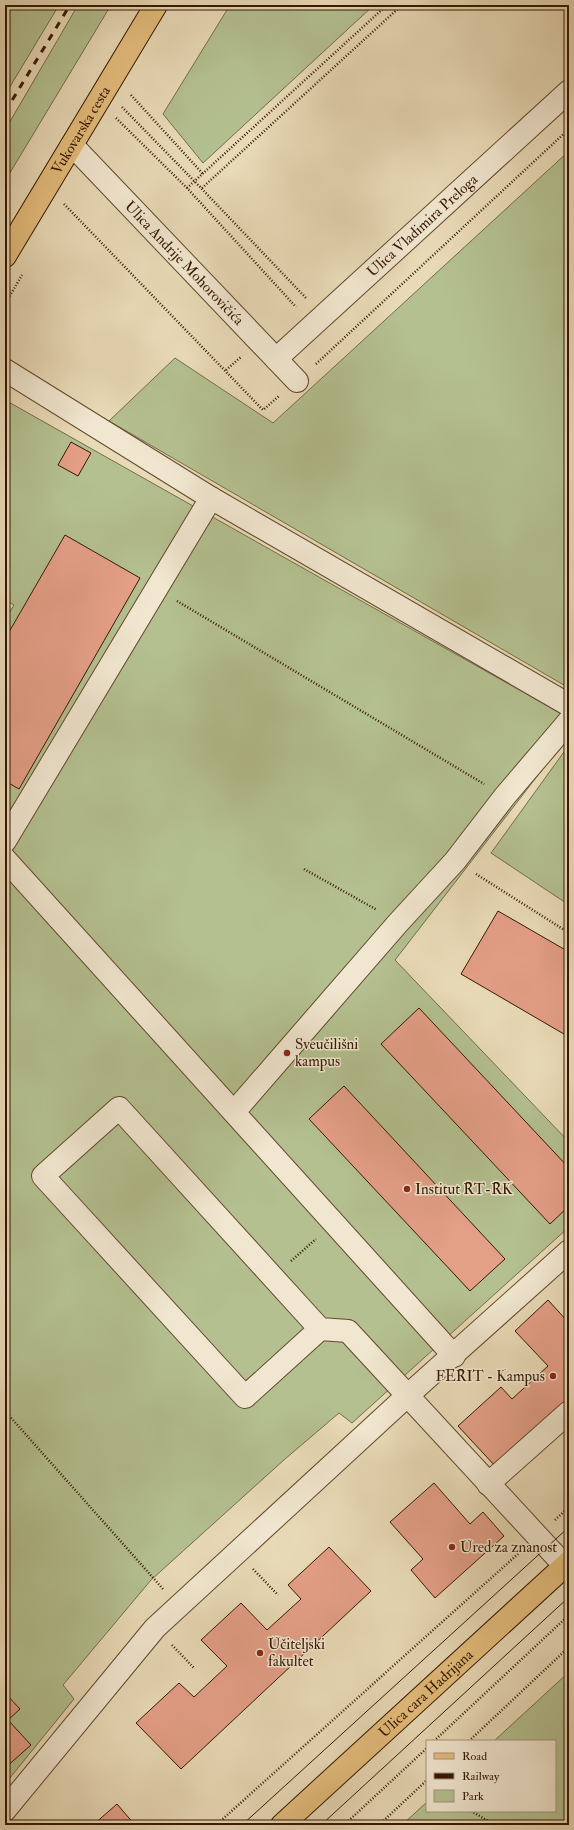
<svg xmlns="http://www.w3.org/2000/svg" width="574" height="1830" font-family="'IM FELL Double Pica',serif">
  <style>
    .green { fill: #b4c090; stroke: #746c48 }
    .building { fill: #e49f87; stroke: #351801 }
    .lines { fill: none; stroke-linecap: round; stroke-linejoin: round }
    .minor-casing { stroke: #62482e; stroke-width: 24 }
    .major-casing { stroke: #351801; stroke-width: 24 }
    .path { stroke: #351801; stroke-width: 2.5; stroke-dasharray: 1 2; stroke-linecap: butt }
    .minor { stroke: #f1e7d0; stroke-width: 22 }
    .major { stroke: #e4bd7c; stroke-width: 22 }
    .tram { stroke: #351801; stroke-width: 1 }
    .rail { stroke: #351801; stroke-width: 3; stroke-dasharray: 7 7; stroke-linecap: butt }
    .poi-dot { fill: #8f2418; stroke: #f1e7d0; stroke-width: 1.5 }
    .labels { text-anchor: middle; stroke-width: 3; stroke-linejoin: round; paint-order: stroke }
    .street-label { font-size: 15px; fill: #351801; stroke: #f1e7d0 }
    .poi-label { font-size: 15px; fill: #351801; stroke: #f1e7d0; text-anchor: start }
  </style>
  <rect width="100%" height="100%" fill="#e9dab7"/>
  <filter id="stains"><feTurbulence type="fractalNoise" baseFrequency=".005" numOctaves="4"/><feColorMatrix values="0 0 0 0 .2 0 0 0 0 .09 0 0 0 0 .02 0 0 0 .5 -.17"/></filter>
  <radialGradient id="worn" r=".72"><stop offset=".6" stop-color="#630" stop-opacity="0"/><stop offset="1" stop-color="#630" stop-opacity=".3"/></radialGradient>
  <!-- green -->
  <g class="green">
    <polygon points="5,5 59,5 5,95"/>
    <polygon points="78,5 111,5 5,181 5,130"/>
    <polygon points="230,5 374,5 203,163 163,114"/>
    <polygon points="569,151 569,688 109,421 175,358 273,423"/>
    <polygon points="5,400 569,718 569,735 395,960 569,1142 569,1227 352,1423 339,1413 285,1459 151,1580 63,1685 74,1699 5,1784 5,620 14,605 5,600"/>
    <polygon points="569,745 569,905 491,853"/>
    <polygon points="569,1672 569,1825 402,1825 427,1802 427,1811 555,1811 555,1741 494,1741"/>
  </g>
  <!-- building -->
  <g class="building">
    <polygon points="71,442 91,453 78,476 58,465"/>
    <polygon points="65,535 140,578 19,789 5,781 5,639"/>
    <polygon points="498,911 569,952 569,1037 461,974"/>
    <polygon points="419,1008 569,1168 569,1206 550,1224 381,1044"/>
    <polygon points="344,1086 505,1259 470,1291 309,1119"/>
    <polygon points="548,1300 569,1323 569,1401 496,1467 458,1426 501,1387 512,1399 548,1366 515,1331"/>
    <polygon points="434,1483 470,1524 483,1512 504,1536 435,1598 411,1570 423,1559 390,1522"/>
    <polygon points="329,1547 371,1591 181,1769 136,1723 179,1683 194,1697 227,1666 201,1640 241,1603 267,1630 301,1599 288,1585"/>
    <polygon points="5,1693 20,1709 8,1720 31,1745 5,1768"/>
    <polygon points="117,1804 135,1825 93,1825"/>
  </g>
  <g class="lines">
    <!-- minor casing -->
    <g class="minor-casing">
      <g id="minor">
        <path id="s1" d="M 72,145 L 297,381"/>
        <path id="s2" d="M 276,359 L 569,91"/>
        <polyline points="5,370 211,498"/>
        <polyline points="5,841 211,498 569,705"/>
        <polyline points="5,859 454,1356"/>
        <polyline points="234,1112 398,923 455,861 505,796 569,721"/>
        <polyline points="320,1329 245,1397 43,1176 119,1108 320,1329 348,1331 565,1566"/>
        <polyline points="488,1484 569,1412"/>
        <polyline points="5,1810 155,1628 407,1396 569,1251"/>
      </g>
    </g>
    <!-- major casing -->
    <g class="major-casing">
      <g id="major">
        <path id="s3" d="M 5,256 L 156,5"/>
        <path id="s4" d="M 282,1825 L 569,1562"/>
      </g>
    </g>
    <!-- path -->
    <g class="path">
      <polyline points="131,95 203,174"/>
      <polyline points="122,107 201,188 306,298"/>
      <polyline points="116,118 187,188 296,307"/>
      <polyline points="187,188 387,5"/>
      <polyline points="202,188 402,5"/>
      <polyline points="64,204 263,410 279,396"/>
      <polyline points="5,304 22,275"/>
      <polyline points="316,364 569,129"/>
      <polyline points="226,370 241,357"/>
      <polyline points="177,601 484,784"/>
      <polyline points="304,869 377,910"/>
      <polyline points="476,874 569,933"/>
      <polyline points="291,1261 316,1239"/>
      <polyline points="5,1411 163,1589"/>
      <polyline points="555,1520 569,1507"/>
      <polyline points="253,1569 278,1595"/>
      <polyline points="172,1645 194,1668"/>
      <polyline points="434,1741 569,1615"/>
      <polyline points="469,1741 569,1647"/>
      <polyline points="471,1811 495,1825"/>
      <polyline points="216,1825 519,1553"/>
      <polyline points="344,1825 427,1748"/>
      <polyline points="379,1825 427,1780"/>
    </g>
    <!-- minor -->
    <use href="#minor" class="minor"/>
    <!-- major -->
    <use href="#major" class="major"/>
    <!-- tram -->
    <g class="tram">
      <polyline points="242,1825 569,1527"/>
      <polyline points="321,1825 569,1597"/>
    </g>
    <!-- rail -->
    <polyline class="rail" points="5,112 70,5"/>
  </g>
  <!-- markers -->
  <g class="poi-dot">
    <circle cx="287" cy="1053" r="4"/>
    <circle cx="407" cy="1189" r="4"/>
    <circle cx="553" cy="1376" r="4"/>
    <circle cx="452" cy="1547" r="4"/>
    <circle cx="260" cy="1653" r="4"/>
  </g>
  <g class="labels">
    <!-- street labels -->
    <g class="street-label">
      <text dy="5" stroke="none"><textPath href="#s3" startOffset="147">Vukovarska cesta</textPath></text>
      <text dy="5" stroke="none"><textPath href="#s2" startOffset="198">Ulica Vladimira Preloga</textPath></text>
      <text dy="5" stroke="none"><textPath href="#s1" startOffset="163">Ulica Andrije Mohorovičića</textPath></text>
      <text dy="5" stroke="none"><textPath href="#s4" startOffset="195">Ulica cara Hadrijana</textPath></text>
    </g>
    <!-- poi labels -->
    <g class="poi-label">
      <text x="295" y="1049">Sveučilišni<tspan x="295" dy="17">kampus</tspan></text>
      <text x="415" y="1194">Institut RT-RK</text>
      <text x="545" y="1381" text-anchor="end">FERIT - Kampus</text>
      <text x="460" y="1552">Ured za znanost</text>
      <text x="268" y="1649">Učiteljski<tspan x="268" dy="17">fakultet</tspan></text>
    </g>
  </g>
  <!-- margin -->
  <rect width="574" height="1830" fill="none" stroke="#e9dab7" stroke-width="20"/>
  <rect x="6" y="6" width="562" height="1818" fill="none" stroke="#351801" stroke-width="2"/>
  <rect x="10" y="10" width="554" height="1810" fill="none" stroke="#351801"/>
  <!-- legend -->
  <rect x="426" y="1740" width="130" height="72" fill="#f1e7d0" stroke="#a6947d"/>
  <rect x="434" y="1753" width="20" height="6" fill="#e4bd7c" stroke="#a6947d"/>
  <text x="462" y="1760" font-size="12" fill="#351801">Road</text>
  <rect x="434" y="1773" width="20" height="6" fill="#351801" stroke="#a6947d"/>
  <text x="462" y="1780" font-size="12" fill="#351801">Railway</text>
  <rect x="434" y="1790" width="20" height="12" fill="#b4c090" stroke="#a6947d"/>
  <text x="462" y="1800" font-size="12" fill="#351801">Park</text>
  <rect width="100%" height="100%" filter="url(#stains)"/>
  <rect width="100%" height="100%" fill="url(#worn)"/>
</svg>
